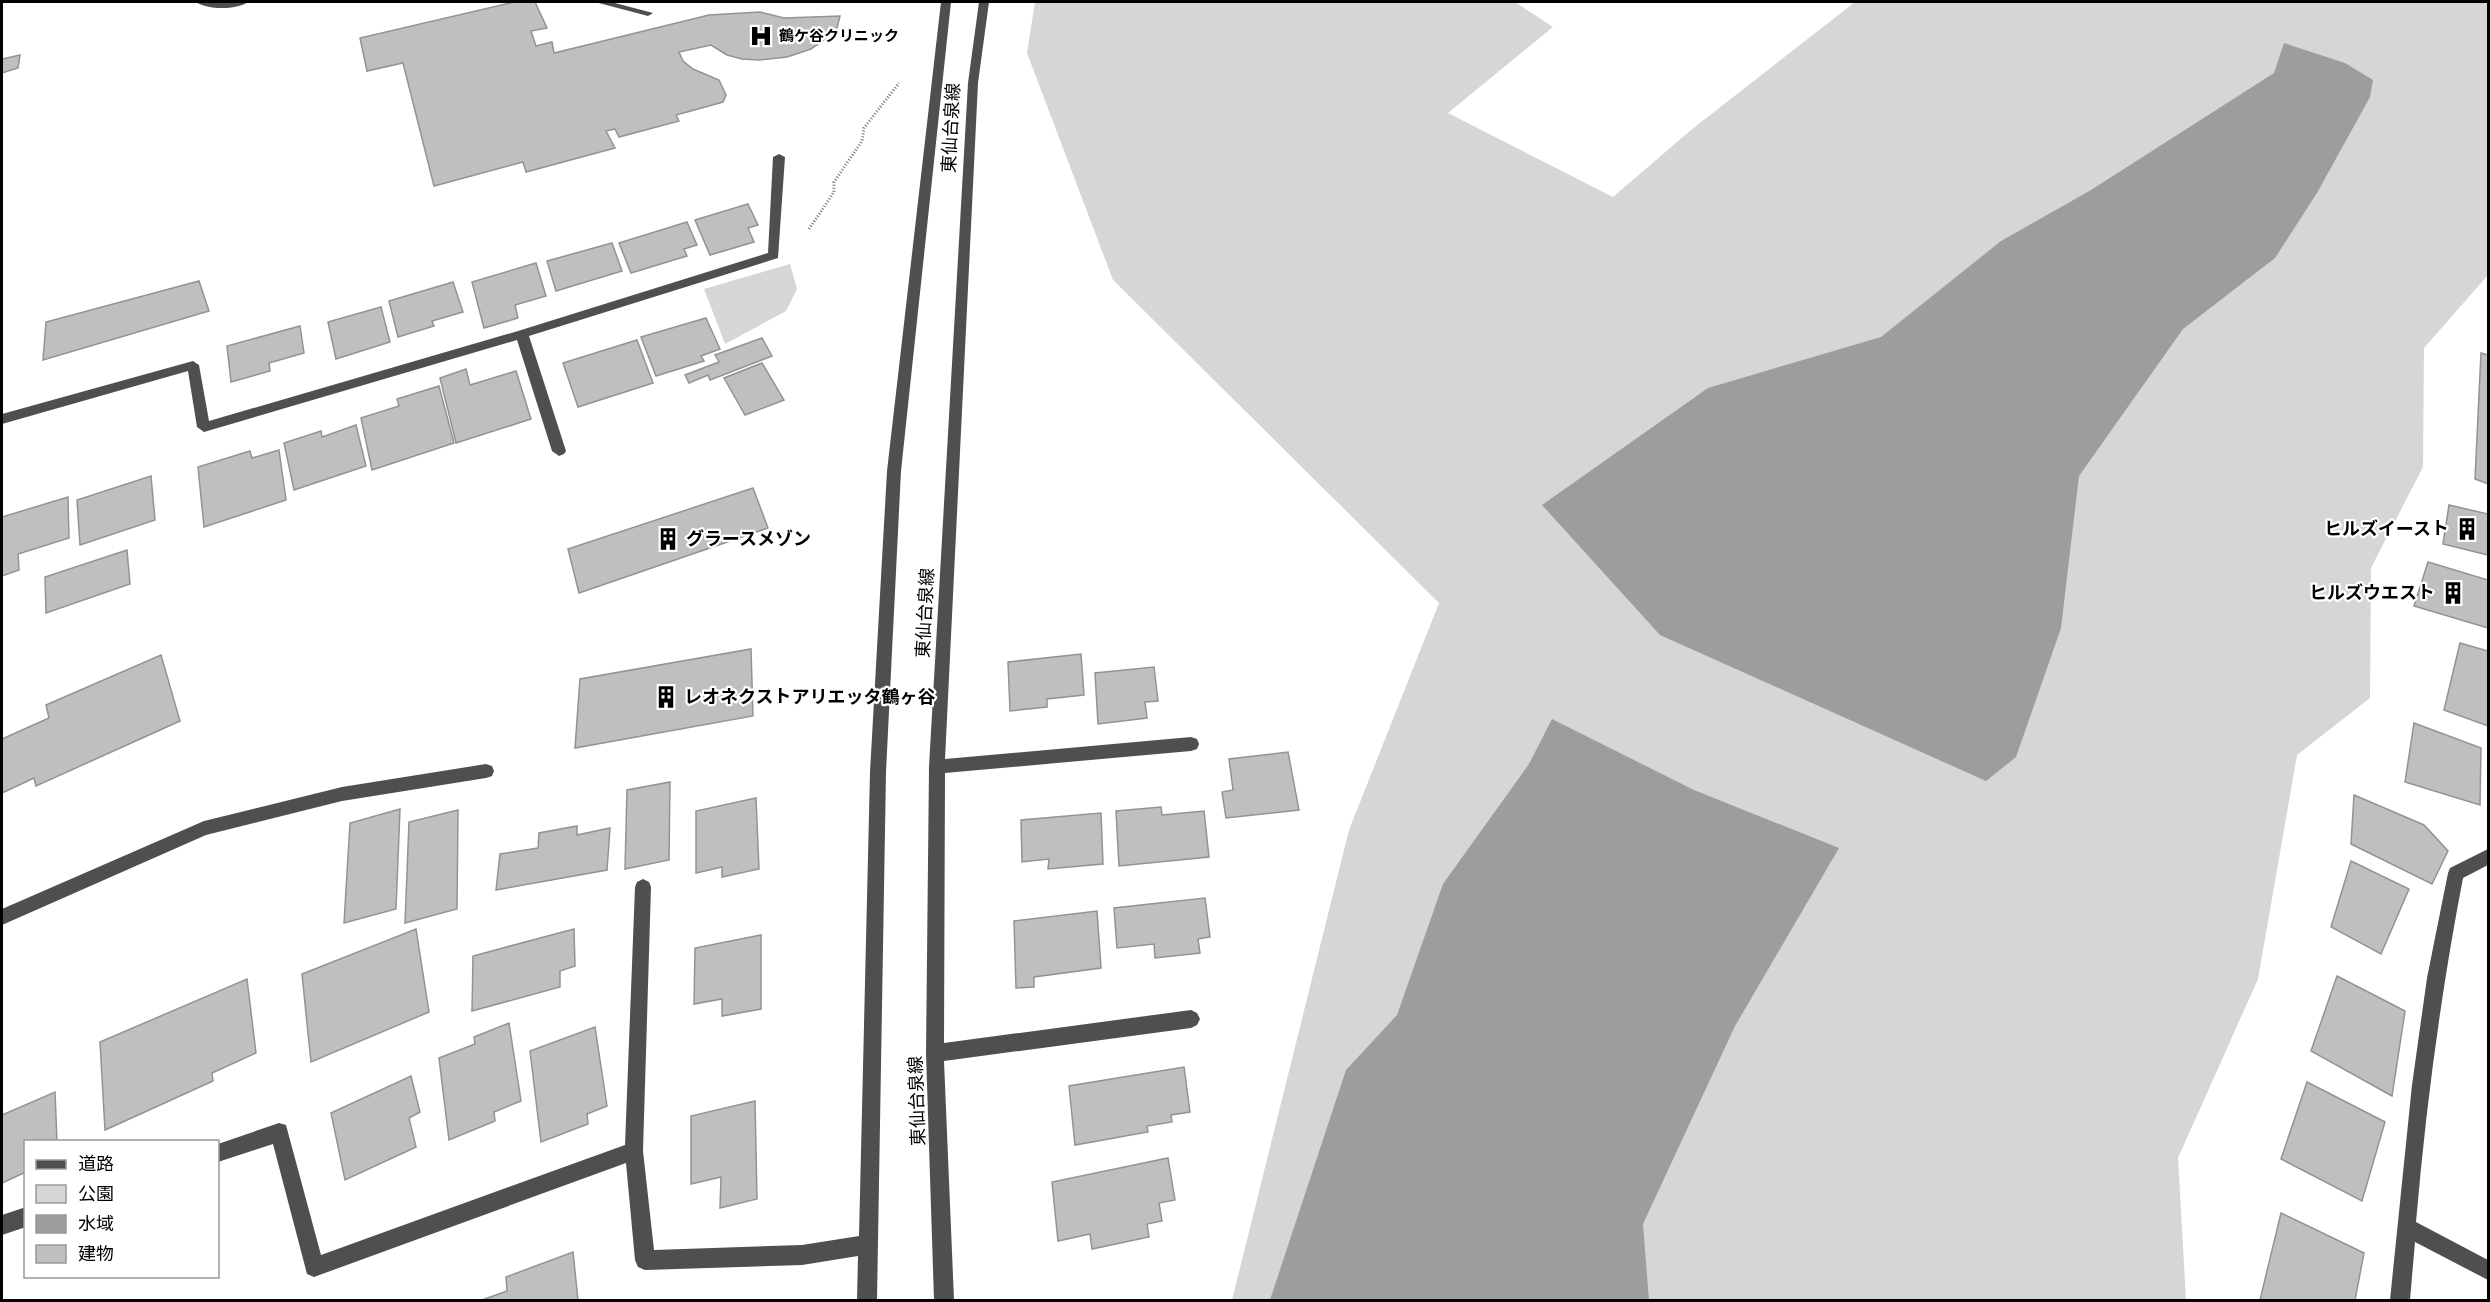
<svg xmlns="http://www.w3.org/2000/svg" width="2490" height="1302" font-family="Cabin,'Noto Sans JP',sans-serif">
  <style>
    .green { fill: #d6d6d6 }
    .water { fill: #9d9d9d }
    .building { fill: #bfbfbf; stroke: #939393; stroke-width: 1.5 }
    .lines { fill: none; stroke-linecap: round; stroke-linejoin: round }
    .path { stroke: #717171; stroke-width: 3; stroke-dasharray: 1 2; stroke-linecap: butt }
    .minor { fill: #4f4f4f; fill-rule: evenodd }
    .labels { text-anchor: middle; stroke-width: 4.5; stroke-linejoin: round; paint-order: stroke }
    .far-poi-label { font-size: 15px; font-weight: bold; fill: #000; stroke: #fff; text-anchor: start }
    .street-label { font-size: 18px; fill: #000; stroke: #fff }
    .poi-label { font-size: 18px; font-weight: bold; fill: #000; stroke: #fff; text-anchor: end }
  </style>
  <rect width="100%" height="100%" fill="#fff"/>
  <!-- green -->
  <g class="green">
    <polygon points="1035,2 1515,2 1553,27 1448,113 1613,197 1691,130 1855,2 2488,2 2488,275 2424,348 2423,467 2371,568 2370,698 2297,755 2258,979 2178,1158 2186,1300 1232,1300 1349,830 1439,603 1113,280 1027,53"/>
    <polygon points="790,264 797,289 786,311 725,344 704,289"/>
  </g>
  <!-- water -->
  <g class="water">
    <polygon points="2284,43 2345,63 2373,80 2370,97 2317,193 2275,258 2183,329 2079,476 2061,628 2016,757 1986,781 1660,635 1542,505 1708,388 1881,337 2001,241 2091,190 2274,73"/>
    <polygon points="1552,719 1694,790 1839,848 1735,1026 1643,1224 1649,1300 1270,1300 1346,1070 1397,1015 1443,884 1529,764"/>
  </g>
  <!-- building -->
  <g class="building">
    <polygon points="514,2 535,2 547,28 531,31 536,46 552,42 554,53 709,15 760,12 784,18 840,16 837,28 830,36 811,49 787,57 759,60 742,59 727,55 711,45 679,52 683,61 693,69 719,80 726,95 723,102 676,115 679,121 619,137 615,129 606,131 615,148 526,172 523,162 434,186 403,63 367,71 360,38"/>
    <polygon points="20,55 18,68 2,73 2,59"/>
    <polygon points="748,204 758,225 748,228 754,242 710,255 695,220"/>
    <polygon points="687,222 697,245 684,249 687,256 631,273 619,243"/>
    <polygon points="612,243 622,271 556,291 547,261"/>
    <polygon points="536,263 546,296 515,305 518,318 484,328 472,282"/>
    <polygon points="199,281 209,311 43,360 46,322"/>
    <polygon points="453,282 463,312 432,321 434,326 398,337 389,301"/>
    <polygon points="381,307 390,342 336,359 328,322"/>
    <polygon points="706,318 720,349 701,356 704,361 656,376 641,337"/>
    <polygon points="300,326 304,353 269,363 270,371 231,382 227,346"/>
    <polygon points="762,338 772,356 710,380 708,375 689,383 685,375 719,362 715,355"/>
    <polygon points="637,340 653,383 578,407 563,363"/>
    <polygon points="2481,353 2488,355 2488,484 2475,479"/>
    <polygon points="762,363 784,400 745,415 724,378"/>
    <polygon points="466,369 470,385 516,371 531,419 456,443 440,378"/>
    <polygon points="439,386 454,443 372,470 361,418 399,406 397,399"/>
    <polygon points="356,425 366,466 294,490 284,443 321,431 322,437"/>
    <polygon points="279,450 286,500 204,527 198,467 250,451 252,458"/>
    <polygon points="151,476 155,520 80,545 77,500"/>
    <polygon points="753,488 768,528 579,593 568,549"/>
    <polygon points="68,497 69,538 18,554 19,570 2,576 2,517"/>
    <polygon points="2449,505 2488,514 2488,555 2443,544"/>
    <polygon points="127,550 130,584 46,613 45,577"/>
    <polygon points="2428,562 2488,580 2488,628 2414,606"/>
    <polygon points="2460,643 2488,651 2488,726 2444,710"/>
    <polygon points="751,649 753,716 575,748 580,679"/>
    <polygon points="1081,654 1084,695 1047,699 1047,707 1010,711 1008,662"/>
    <polygon points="161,655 180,721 36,786 34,778 2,793 2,739 49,718 46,705"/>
    <polygon points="1154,667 1158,701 1145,702 1147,718 1098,724 1095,673"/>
    <polygon points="2414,723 2481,748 2480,805 2405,782"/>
    <polygon points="1288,752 1299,810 1226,818 1222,792 1233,790 1229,759"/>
    <polygon points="670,782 669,860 625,869 627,790"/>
    <polygon points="2354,795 2424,825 2448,851 2432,884 2351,844"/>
    <polygon points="756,798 759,869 722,877 722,867 696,873 696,811"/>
    <polygon points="1161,807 1162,815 1204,811 1209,857 1119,866 1116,811"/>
    <polygon points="400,809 396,909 344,923 350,823"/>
    <polygon points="458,810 457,909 405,923 409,822"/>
    <polygon points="1101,813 1103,864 1048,869 1049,859 1022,862 1021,820"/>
    <polygon points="577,826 577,835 610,828 607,870 496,890 500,854 538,848 539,833"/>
    <polygon points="2351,861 2409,889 2381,954 2331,927"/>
    <polygon points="1205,898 1210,937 1198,939 1200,953 1155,958 1154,944 1117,948 1114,908"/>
    <polygon points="1097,911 1101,968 1034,977 1034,987 1016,988 1014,921"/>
    <polygon points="416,929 429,1012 311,1062 302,974"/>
    <polygon points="574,929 575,966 560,971 560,987 472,1011 473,956"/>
    <polygon points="761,935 761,1009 722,1016 722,999 694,1004 695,948"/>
    <polygon points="2337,976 2405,1011 2392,1096 2311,1051"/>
    <polygon points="247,979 256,1053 212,1073 213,1081 105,1130 100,1042"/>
    <polygon points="509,1023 521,1101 494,1112 495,1121 449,1140 439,1058 475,1044 474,1037"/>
    <polygon points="595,1027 607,1106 587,1114 588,1124 541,1142 530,1051"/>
    <polygon points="1184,1067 1190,1112 1171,1115 1172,1122 1147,1126 1148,1132 1075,1145 1069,1086"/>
    <polygon points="411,1076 420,1112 409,1118 416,1147 345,1180 331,1113"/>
    <polygon points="2307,1082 2385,1122 2362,1201 2281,1159"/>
    <polygon points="55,1092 57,1142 26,1142 26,1172 2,1183 2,1115"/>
    <polygon points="755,1101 757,1199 720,1208 721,1177 691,1184 691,1116"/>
    <polygon points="1168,1158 1175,1200 1159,1203 1162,1221 1147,1224 1149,1237 1092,1249 1090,1234 1058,1241 1052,1182"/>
    <polygon points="2281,1213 2364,1253 2355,1300 2260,1300"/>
    <polygon points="573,1252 578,1300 482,1300 507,1291 506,1277"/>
  </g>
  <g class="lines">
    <!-- path -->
    <polyline class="path" points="809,229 834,192 834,182 862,141 864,128 899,83"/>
    <!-- minor -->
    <g class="minor">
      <path d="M 196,2 L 248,2 C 236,10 208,10 196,2 Z"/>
      <polygon points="595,2 611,2 653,13 648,16"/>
      <polygon points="941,2 951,2 901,471 886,772 877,1300 857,1300 858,1256 802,1265 645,1270 638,1267 635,1260 626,1163 314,1277 307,1274 273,1144 218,1162 218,1144 279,1123 286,1125 321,1255 625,1145 635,887 637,882 643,879 649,882 651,887 643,1151 654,1250 802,1245 859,1236 870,772 887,471"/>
      <polygon points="979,2 989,2 978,83 945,759 1191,737 1197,739 1199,744 1197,749 1191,751 945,773 944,1043 1191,1010 1197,1013 1200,1019 1197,1025 1191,1028 944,1061 954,1300 934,1300 926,1053 929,767 968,83"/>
      <polygon points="779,154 785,157 778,258 529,336 566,451 564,454 559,456 552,451 517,340 204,432 197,427 188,371 2,424 2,414 193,361 199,365 209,421 518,331 768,253 773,157"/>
      <polygon points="486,764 492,766 494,771 492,776 486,778 342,801 206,835 2,925 2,909 204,821 342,787"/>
      <path d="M 2488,849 L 2488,865 L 2463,878 C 2441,992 2426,1106 2416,1222 L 2488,1260 L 2488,1280 L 2415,1242 L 2410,1300 L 2390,1300 L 2412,1085 L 2427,978 L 2448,873 L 2450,868 Z"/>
      <polygon points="26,1207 26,1227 2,1235 2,1215"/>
    </g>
  </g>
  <!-- icons -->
  <defs>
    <g id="hospital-bare" transform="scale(1.8)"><path d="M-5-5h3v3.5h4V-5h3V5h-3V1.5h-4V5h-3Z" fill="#000" stroke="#fff" stroke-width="2.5" paint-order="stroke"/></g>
    <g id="building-bare" transform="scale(1.8)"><path d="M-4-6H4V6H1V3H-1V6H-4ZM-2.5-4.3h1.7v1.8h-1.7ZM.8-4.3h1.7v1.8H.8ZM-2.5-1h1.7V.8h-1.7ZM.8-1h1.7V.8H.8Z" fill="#000" stroke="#fff" stroke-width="2.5" paint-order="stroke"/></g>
  </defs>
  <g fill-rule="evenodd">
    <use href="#hospital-bare" x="761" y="36"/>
    <use href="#building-bare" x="2467" y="529"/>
    <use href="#building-bare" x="668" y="539"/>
    <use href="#building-bare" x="2453" y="593"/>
    <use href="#building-bare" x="666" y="697"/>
  </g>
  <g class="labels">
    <!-- far-poi labels -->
    <g class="far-poi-label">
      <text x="779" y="41">鶴ケ谷クリニック</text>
    </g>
    <!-- street labels -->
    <g class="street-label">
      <text transform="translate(951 128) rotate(-87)" y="6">東仙台泉線</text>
      <text transform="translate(925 613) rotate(-87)" y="6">東仙台泉線</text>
      <text transform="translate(917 1101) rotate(-92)" y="6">東仙台泉線</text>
    </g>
    <!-- poi labels -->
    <g class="poi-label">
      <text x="2449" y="535">ヒルズイースト</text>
      <text x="686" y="545" text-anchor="start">グラースメゾン</text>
      <text x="2435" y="599">ヒルズウエスト</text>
      <text x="684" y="703" text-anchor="start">レオネクストアリエッタ鶴ヶ谷</text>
    </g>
  </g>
  <!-- border -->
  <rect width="2490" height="1302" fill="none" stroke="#000000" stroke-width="6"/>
  <!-- legend -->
  <rect x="24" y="1140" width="195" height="138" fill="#ffffff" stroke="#999999" stroke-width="1.5"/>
  <rect x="36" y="1160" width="30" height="9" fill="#4f4f4f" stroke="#999999" stroke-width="1.5"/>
  <text x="78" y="1170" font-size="18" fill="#000000">道路</text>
  <rect x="36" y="1185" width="30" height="18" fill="#d6d6d6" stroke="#999999" stroke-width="1.5"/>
  <text x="78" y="1200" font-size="18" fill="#000000">公園</text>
  <rect x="36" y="1215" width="30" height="18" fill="#9d9d9d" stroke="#999999" stroke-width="1.5"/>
  <text x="78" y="1230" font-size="18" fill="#000000">水域</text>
  <rect x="36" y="1245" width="30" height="18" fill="#bfbfbf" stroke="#999999" stroke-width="1.5"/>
  <text x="78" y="1260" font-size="18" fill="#000000">建物</text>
</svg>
